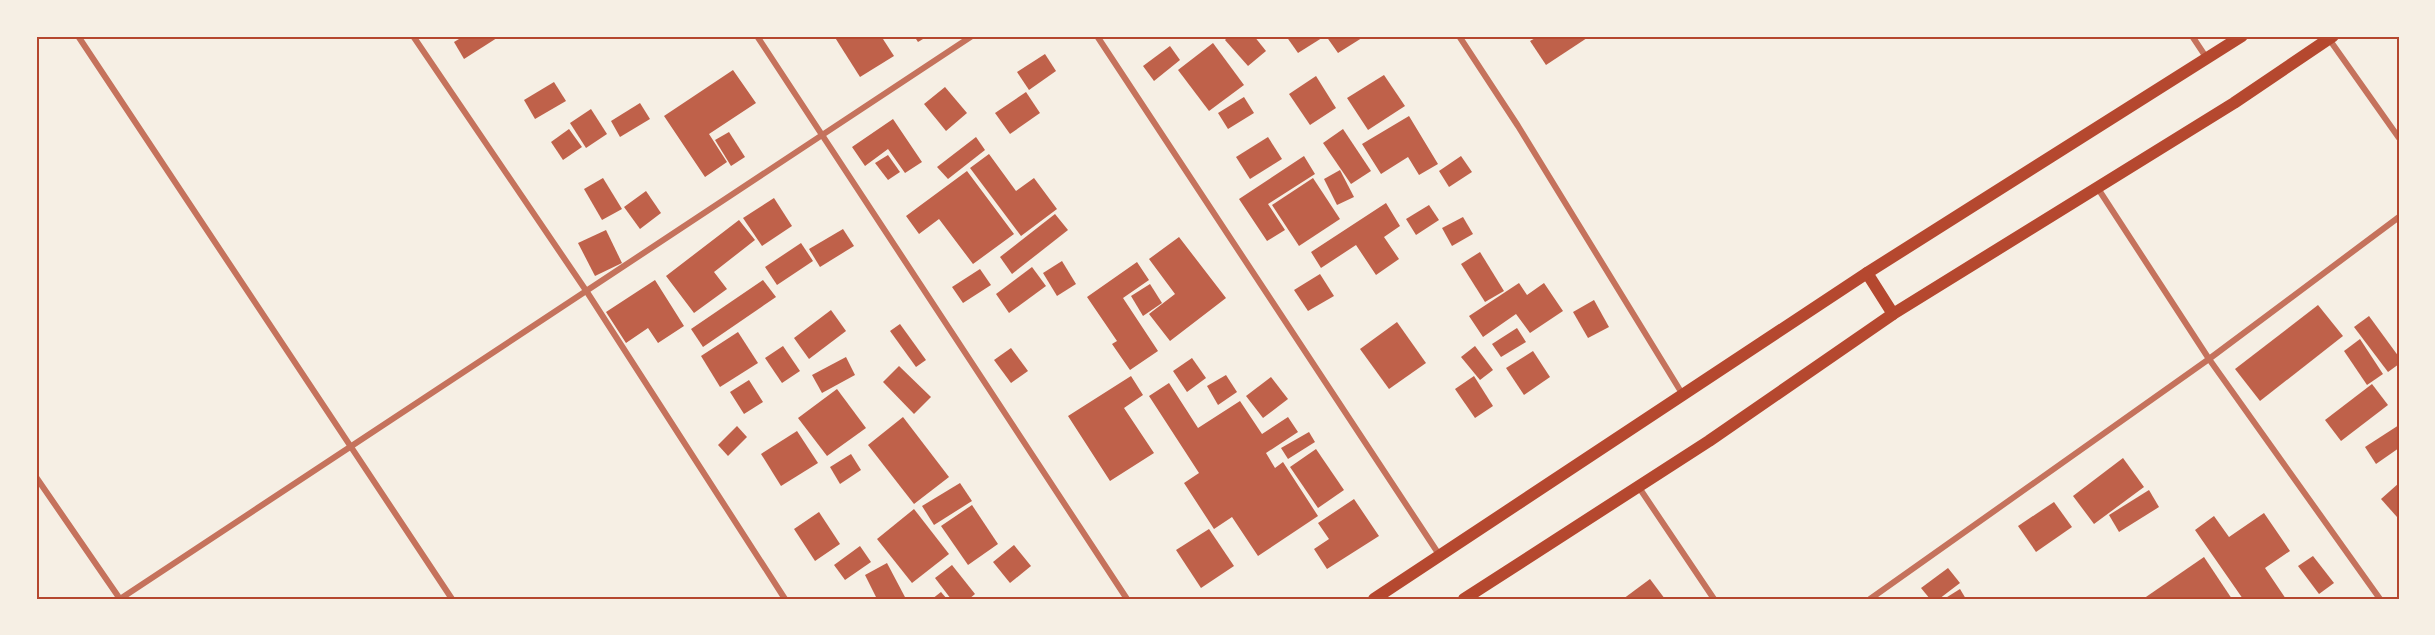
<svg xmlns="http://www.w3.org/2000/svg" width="2435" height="635" font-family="'PT Serif',serif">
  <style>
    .building { fill: #bf614a }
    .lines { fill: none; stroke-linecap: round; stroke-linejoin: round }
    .minor { stroke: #c5725c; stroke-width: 6 }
    .secondary { stroke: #b5482f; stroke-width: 12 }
    .neatline { fill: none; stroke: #b5482f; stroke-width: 2 }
  </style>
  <rect width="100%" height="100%" fill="#f6efe4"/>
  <!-- building -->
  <g class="building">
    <polygon points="464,36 500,36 464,59 454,42"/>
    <polygon points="834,36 881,36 894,56 860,77"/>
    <polygon points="914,36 928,36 918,42"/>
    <polygon points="1229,36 1254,36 1266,51 1248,66 1225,40"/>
    <polygon points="1286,36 1325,36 1298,53"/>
    <polygon points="1326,36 1337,38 1365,36 1338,53"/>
    <polygon points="1539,36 1590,36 1546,65 1530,41"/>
    <polygon points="1213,43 1244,85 1209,111 1178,70"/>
    <polygon points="1170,46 1180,60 1154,81 1143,66"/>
    <polygon points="1045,54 1056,71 1029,90 1017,72"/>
    <polygon points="733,70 756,103 709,134 727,162 705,177 664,116"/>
    <polygon points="1384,75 1405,106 1368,130 1347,98"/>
    <polygon points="1316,76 1336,108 1310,125 1289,94"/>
    <polygon points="554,82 566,101 535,119 524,100"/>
    <polygon points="945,87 967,113 946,131 924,104"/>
    <polygon points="1026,92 1040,113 1010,134 995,113"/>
    <polygon points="1244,97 1254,113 1228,129 1218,113"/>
    <polygon points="640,103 650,119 620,137 611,121"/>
    <polygon points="591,109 607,134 586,148 570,123"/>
    <polygon points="1409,116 1438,164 1419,175 1408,157 1381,174 1362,144"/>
    <polygon points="893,119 922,162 905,173 888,149 865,166 852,147"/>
    <polygon points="569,129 582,147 563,160 551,142"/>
    <polygon points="1343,129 1371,171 1351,184 1323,143"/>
    <polygon points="729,132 745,157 731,166 715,140"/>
    <polygon points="976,137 985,150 948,179 937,167"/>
    <polygon points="1268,137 1282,159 1250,179 1236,157"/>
    <polygon points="989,154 1016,191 1034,178 1057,209 1021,236 970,168"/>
    <polygon points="888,155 900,172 888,180 875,163"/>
    <polygon points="1304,156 1315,174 1268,204 1285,230 1267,241 1239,199"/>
    <polygon points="1461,156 1472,172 1449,187 1439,171"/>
    <polygon points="1340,170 1354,197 1337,205 1324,179"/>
    <polygon points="967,171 1014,234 973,264 939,219 919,234 906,216"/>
    <polygon points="603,178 622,209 602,220 584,189"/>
    <polygon points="1313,178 1340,219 1299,246 1272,205"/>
    <polygon points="646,191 661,213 640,229 624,207"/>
    <polygon points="774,198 792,226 762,246 743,218"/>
    <polygon points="1386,203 1400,226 1384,237 1399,259 1376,275 1356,245 1321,268 1311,252"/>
    <polygon points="1429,205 1439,220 1416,235 1406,219"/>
    <polygon points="1055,214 1068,230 1012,274 1000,257"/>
    <polygon points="1463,217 1473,234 1452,246 1442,228"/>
    <polygon points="739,220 755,240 714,272 727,289 694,313 666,276"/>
    <polygon points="843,229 854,246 820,267 809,249"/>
    <polygon points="606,230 622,263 595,276 578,243"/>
    <polygon points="1179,237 1226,298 1170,341 1149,314 1175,294 1149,259"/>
    <polygon points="801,243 813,261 777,285 765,267"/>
    <polygon points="1480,252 1504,291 1485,302 1461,264"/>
    <polygon points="1062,261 1076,284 1057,296 1043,273"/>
    <polygon points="1137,262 1149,280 1123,298 1158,351 1130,370 1112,344 1117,341 1087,297"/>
    <polygon points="1032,267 1046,286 1009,313 996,294"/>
    <polygon points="980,269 991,285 963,303 952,287"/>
    <polygon points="1320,274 1334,296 1308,311 1294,290"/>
    <polygon points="655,280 684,326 658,343 648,328 626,343 606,312"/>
    <polygon points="763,280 776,297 703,347 691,329"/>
    <polygon points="1519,283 1527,295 1544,283 1563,311 1530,333 1516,314 1483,337 1469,316"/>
    <polygon points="1150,284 1162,303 1143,316 1131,296"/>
    <polygon points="1594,300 1609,327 1588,338 1573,312"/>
    <polygon points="2318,305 2343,336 2260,401 2235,369"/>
    <polygon points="831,310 846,331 809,359 794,338"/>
    <polygon points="2369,316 2399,357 2399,364 2388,372 2354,327"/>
    <polygon points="1397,322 1426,363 1389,389 1360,349"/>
    <polygon points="900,324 926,360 916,367 890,331"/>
    <polygon points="1517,328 1526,342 1501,357 1492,344"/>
    <polygon points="738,332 758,363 720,387 701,356"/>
    <polygon points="2360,339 2383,374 2367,385 2344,351"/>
    <polygon points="783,346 800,371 782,383 765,358"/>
    <polygon points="1475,346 1493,370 1480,380 1461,357"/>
    <polygon points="1011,348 1028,371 1011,383 994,360"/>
    <polygon points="1533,351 1550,377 1524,395 1506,368"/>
    <polygon points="846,357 855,375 822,393 812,375"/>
    <polygon points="1192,358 1206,378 1187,392 1173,371"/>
    <polygon points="899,366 931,397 914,414 883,382"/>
    <polygon points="1226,375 1237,392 1218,405 1207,386"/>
    <polygon points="1131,376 1143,395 1124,408 1154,453 1110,481 1068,416"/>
    <polygon points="1474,376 1493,406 1475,418 1455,389"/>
    <polygon points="1271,377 1288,399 1263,418 1246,396"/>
    <polygon points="749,380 763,402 744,414 730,392"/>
    <polygon points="1169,383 1198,428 1240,401 1262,434 1288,417 1298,432 1266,453 1275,468 1283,462 1318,516 1258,556 1232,517 1214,529 1184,483 1199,473 1149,396"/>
    <polygon points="2372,384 2388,405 2341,441 2325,420"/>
    <polygon points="837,389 866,428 827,456 798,418"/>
    <polygon points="903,417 949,477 914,504 868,445"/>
    <polygon points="2399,425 2399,448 2376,464 2365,447"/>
    <polygon points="737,426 747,437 728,456 718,445"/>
    <polygon points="797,431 818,463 781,486 761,454"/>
    <polygon points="1309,432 1315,442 1288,459 1281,448"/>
    <polygon points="1316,449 1344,490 1318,508 1290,467"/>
    <polygon points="851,454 861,470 840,484 830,467"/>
    <polygon points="2123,458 2144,487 2094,524 2073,496"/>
    <polygon points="960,483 972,501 934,525 922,506"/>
    <polygon points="2399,483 2399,514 2397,517 2381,499"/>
    <polygon points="2149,490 2159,507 2119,532 2109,515"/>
    <polygon points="1354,499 1379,536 1327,569 1314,549 1329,539 1318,523"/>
    <polygon points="2054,502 2072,527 2036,552 2018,526"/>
    <polygon points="972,505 998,544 968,565 941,526"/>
    <polygon points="914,509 949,554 912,583 877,539"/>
    <polygon points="819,512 840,544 815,561 794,529"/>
    <polygon points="2264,513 2290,551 2265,568 2286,599 2243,599 2195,530 2214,516 2229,537"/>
    <polygon points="1209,529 1234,566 1201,588 1176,550"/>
    <polygon points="1014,545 1031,566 1010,583 993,562"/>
    <polygon points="860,546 871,562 845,580 834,565"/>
    <polygon points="2313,556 2334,583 2319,594 2298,566"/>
    <polygon points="2204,557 2232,599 2143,599"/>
    <polygon points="887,563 906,599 877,599 865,575"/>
    <polygon points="952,565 975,594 969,599 951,599 935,578"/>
    <polygon points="1948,568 1960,583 1939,599 1930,599 1921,588"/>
    <polygon points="1650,579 1665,599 1623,599"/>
    <polygon points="1960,589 1966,599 1944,599"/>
    <polygon points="941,592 947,599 932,599"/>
  </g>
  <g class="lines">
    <!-- minor -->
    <g class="minor">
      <polyline points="78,36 452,599"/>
      <polyline points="413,36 587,292 785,599"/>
      <polyline points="757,36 1127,599"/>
      <polyline points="1097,36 1440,556"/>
      <polyline points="1459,36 1518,126 1683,395"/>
      <polyline points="2192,36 2206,57"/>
      <polyline points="2329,39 2399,138"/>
      <polyline points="2097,187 2209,359 2380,599"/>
      <polyline points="36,477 120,599"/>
      <polyline points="1638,486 1714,599"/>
      <polyline points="120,599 972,36"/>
      <polyline points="1870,599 2209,359 2399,217"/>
    </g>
    <!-- secondary -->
    <g class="secondary">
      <polyline points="1867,273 1893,314"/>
      <polyline points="1374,599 1867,273 2242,36"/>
      <polyline points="1464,599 1709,441 1893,314 2234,103 2333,36"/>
    </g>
  </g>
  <!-- border -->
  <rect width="2435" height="635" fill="none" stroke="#f6efe4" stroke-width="75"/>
  <rect x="38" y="38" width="2360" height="560" class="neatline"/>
</svg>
